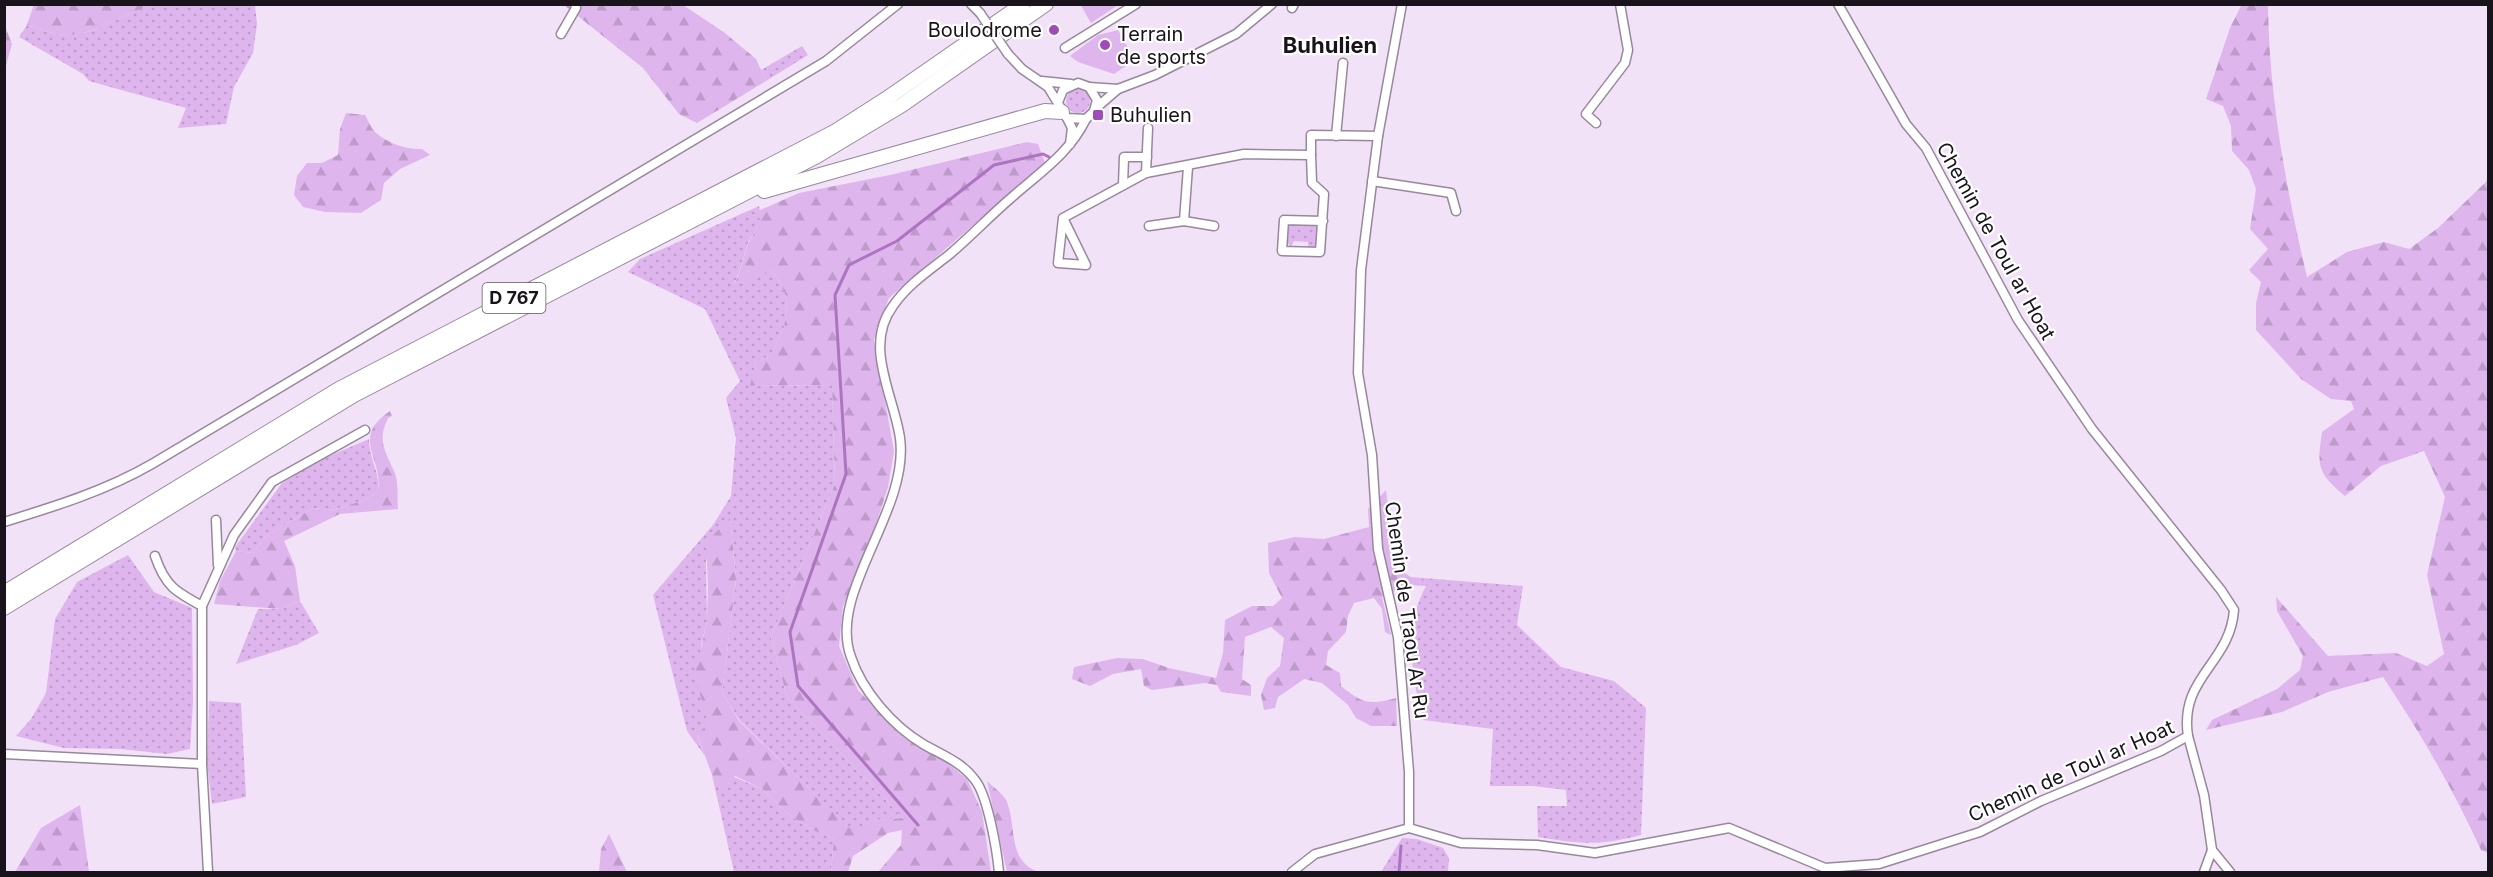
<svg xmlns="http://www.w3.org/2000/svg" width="2493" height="877" font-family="Inter,sans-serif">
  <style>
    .grass { fill: url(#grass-dots) }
    .forest { fill: url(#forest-firs) }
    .pitch { fill: #dfb5ed }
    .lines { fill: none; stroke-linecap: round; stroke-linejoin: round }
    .stream { stroke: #ad75c0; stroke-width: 3 }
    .minor-casing { stroke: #97889c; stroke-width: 11 }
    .trunk-casing { stroke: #97889c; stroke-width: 16 }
    .minor { stroke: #fff; stroke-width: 8 }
    .trunk { stroke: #fff; stroke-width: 14 }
    .minor-bridge-casing { stroke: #97889c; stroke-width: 11; stroke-linecap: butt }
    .minor-bridge { stroke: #fff; stroke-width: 8 }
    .poi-dot { fill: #9f4bba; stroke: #fff; stroke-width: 2 }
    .labels { text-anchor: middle; stroke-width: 4.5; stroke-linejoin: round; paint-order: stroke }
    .shield { fill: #fff; stroke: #5e5a5f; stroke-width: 1.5 }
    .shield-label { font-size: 18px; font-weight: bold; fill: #19141b }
    .poi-label { font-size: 20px; fill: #19141b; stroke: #fff; text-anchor: start }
    .street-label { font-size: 20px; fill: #19141b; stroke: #fff }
    .quarter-label { font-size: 22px; font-weight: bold; fill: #19141b; stroke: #fff }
  </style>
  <defs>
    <pattern id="grass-dots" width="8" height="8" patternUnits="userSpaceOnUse" patternTransform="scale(1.5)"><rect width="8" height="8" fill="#dfb5ed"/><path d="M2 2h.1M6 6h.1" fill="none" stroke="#bf9bcb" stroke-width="1.8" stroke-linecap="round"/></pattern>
    <pattern id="forest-firs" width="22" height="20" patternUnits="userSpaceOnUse" patternTransform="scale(1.5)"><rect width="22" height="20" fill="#dfb5ed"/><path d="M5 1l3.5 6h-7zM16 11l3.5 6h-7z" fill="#bf9bcb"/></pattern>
  </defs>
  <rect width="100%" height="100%" fill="#f2e2f8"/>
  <!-- grass -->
  <g class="grass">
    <path d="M 148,5 L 255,5 L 257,24 L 253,53 L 234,87 L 226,124 L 178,128 L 186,108 L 89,81 L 83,74 L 19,37 L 27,25 C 69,40 78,38 118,19 C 128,14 139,11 148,5 Z"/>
    <polygon points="802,46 808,55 766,81 761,70"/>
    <circle cx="1078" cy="101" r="12"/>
    <path d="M 759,206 C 764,228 753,229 747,246 C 743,259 740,271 734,284 L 771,271 L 780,282 L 787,299 L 784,327 L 772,353 L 755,365 L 751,386 L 832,385 L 835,484 L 771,637 L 787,697 L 903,818 L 873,820 L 853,831 L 739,720 L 722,692 L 736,580 L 730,517 L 706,560 L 707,621 L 701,645 L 703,702 L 708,724 L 697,735 L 705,756 L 687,731 L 653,595 L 713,525 L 731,496 L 736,438 L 726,398 L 740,381 L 705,309 L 628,272 L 640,259 Z"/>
    <polygon points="1289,224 1315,225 1318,228 1317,246 1308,249 1308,242 1294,241 1291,247 1287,242"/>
    <path d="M 369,439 C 369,458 380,472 378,491 L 365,500 L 332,510 L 313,508 L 266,536 L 253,553 L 236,551 L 235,547 L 282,483 L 322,459 Z"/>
    <polygon points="128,555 154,592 192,608 193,702 190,749 167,754 121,749 64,748 16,736 31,719 46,693 55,619 77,582"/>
    <path d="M 1423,578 L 1523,586 L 1517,625 L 1561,667 L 1614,681 L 1646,708 L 1641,835 C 1600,846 1580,844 1538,837 L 1537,806 L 1567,806 L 1566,790 L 1533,786 L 1490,786 L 1493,729 L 1423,720 C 1412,677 1403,627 1426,586 Z"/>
    <polygon points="300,601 319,633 296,645 236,664 258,609 281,609"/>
    <polygon points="209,701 241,703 246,797 212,804 207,762"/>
    <polygon points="712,775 724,794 732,776 762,789 788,814 813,830 834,839 831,872 734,872"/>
    <polygon points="1402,838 1417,839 1443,848 1449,858 1448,872 1381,872"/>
  </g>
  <!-- forest -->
  <g class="forest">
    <path d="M 34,4 L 148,4 L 148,5 C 139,11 128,14 118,19 C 78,38 69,40 27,25 Z"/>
    <path d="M 2242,4 L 2268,5 C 2269,96 2286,188 2307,277 L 2347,252 L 2384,242 L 2409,249 L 2438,228 L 2488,180 L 2488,853 L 2481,850 C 2453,789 2420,732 2383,677 L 2328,692 L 2282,712 L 2206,730 L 2212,720 L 2277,689 L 2300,670 L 2303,656 L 2277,611 L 2276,597 L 2328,656 L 2396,653 L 2427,666 L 2444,654 L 2427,575 L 2445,497 L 2424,451 L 2381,466 L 2345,496 C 2317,473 2317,466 2322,432 L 2354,409 L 2351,401 L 2331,399 L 2301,379 L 2256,330 L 2256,303 L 2261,282 L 2249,270 L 2268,249 L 2250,229 L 2256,189 L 2249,170 L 2232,151 L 2231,126 L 2223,106 L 2206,99 L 2230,28 Z"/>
    <polygon points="564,5 683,5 725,33 756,59 766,81 697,123 679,114 643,68"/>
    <polygon points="5,26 12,44 5,69 4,26"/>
    <path d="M 346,113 L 365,115 C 368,120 371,128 375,132 C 387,143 407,150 422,149 L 430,155 L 400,169 L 384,183 L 381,200 L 361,213 L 325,212 L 303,207 L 294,195 L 297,176 L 307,163 L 322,163 L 338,155 L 340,129 Z"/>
    <path d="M 1027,142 L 1038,144 L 1045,163 L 889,298 L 874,340 L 894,451 L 888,487 L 867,552 L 843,606 L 839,646 L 858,690 L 906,739 L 949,764 L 967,779 L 982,812 L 991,872 L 878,872 L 901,845 L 902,830 L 888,833 L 853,856 L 848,872 L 831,872 L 834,839 L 813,830 L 788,814 L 762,789 L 735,776 L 724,795 L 712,775 L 697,734 L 708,724 L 695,675 L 707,621 L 708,586 L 706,543 L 730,517 L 736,580 L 722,692 L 739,721 L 853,830 L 873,820 L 903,818 L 787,697 L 771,637 L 835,484 L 832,385 L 750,386 L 755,365 L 772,353 L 784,327 L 787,299 L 780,282 L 771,271 L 734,285 C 740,272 743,260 747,247 C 753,230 760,232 760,210 L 799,193 L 890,175 Z"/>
    <path d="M 390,411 L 392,416 L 388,418 C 377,441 385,450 394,471 C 399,481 397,498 398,509 L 340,514 L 284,541 L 295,566 L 300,601 L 281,609 L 214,604 L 220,581 L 236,551 L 253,553 L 266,536 L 313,508 L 332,510 L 365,500 L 378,491 C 383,457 350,438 390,411 Z"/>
    <path d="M 1386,490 L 1395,567 L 1411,577 L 1423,578 L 1426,586 L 1408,585 L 1382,597 L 1391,635 L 1385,632 L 1382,609 L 1374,598 L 1354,603 L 1348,616 L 1346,632 L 1328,651 L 1326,665 L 1340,673 L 1341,686 C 1363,704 1369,705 1396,698 L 1397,726 L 1371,726 L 1356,718 L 1348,705 L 1322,683 L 1304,679 L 1278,697 L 1275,708 L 1264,710 L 1261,695 L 1267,678 L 1280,666 L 1284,638 L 1271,627 L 1245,637 L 1242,679 L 1251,685 L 1251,696 L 1221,692 L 1217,685 L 1205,683 L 1152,690 L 1144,686 L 1141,669 L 1113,674 L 1090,686 L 1072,679 L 1074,667 L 1117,658 L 1143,659 L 1169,668 L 1216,678 L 1223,653 L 1225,620 L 1252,606 L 1273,606 L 1282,598 L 1269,573 L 1268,543 L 1295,537 L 1324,539 L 1369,527 L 1368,509 Z"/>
    <path d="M 987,781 C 993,787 1004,794 1007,802 C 1017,828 1007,860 1038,872 L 1007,872 Z"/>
    <polygon points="80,805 89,872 15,872 41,828"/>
    <polygon points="609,834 627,872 599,872 601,849"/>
  </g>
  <!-- pitch -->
  <g class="pitch">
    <polygon points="1080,4 1118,4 1118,5 1091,23"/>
    <polygon points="1118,30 1135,60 1114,74 1078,62 1070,56 1098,35"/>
  </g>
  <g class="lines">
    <!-- stream -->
    <g class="stream">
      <polyline points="918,825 798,686 790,632 846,474 835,295 849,265 897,241 994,165 1043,154 1049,157"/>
      <polyline points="1399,872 1401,846"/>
    </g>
    <!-- minor casing -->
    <g class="minor-casing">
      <g id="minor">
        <polyline points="971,4 980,13"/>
        <polyline points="1402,4 1378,136 1361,270 1358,373 1372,455 1378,549 1398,637 1409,772 1409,828"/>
        <polyline points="1292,8 1294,4"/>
        <polyline points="561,34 576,8 575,4"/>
        <polyline points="1065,48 1136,4"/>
        <polyline points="1008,54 1022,69 1048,87 1067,118 1086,119 1094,111 1097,100 1089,87 1078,83 1063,90 1059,100"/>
        <polyline points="1042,81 1071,84"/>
        <polyline points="1089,87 1118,89 1155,75 1236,34 1272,4"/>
        <polyline points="1096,108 1118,89"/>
        <polyline points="1067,118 1072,128 1070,144"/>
        <polyline points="1596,123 1586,114 1625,63 1628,50 1620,4"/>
        <polyline points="1336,136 1343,63"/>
        <polyline points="1311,155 1312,183 1324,194 1320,252 1282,251 1284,220 1323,221"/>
        <polyline points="1146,173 1148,128"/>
        <polyline points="1372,181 1451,193 1456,211"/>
        <polyline points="1123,185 1124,157 1147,157"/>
        <polyline points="1063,218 1058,263 1086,265 1063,218 1146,173 1244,154 1311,155 1311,135 1378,136"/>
        <polyline points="1184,221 1188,167"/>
        <polyline points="1149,226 1184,221 1214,226"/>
        <polyline points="216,520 218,565"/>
        <path d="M 4,522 C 56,506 105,491 152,464 L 826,61 L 898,4"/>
        <path d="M 155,556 C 165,586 176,592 202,606"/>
        <polyline points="2188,736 2204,795 2212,850 2230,872"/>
        <polyline points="4,754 202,764"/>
        <path d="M 1409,828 L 1461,843 L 1537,845 L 1595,853 L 1729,828 L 1825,868 L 1879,864 L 1980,832 L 2041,801 L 2161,751 L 2188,736 C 2179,677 2230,664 2234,610 L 2221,590 L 2092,429 L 2018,320 L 1926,148 L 1906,124 L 1838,4"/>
        <polyline points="208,872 202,764 202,606 234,535 272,482 365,430"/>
        <path d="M 999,872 C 997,851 988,796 975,780 C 962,762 942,755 923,744 C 893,726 862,691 851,657 C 827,592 910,511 900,438 C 894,396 863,346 893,306 C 908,284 930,270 950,254 C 971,236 990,216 1011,198 C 1039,173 1069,154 1086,119"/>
        <polyline points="1292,872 1315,854 1409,828"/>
        <polyline points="2204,872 2212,850"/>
      </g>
    </g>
    <!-- trunk casing -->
    <g class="trunk-casing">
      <g id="trunk">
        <polyline points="764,191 1045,111 1062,112"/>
        <polyline points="4,593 339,389 836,131 886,99 1023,4"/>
        <polyline points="4,608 354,395 817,156 902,105 1046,4"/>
      </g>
    </g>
    <!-- minor -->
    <use href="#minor" class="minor"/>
    <!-- trunk -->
    <use href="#trunk" class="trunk"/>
    <!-- minor-bridge casing -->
    <g class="minor-bridge-casing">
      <polyline id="minor-bridge" points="980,13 1008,54"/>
    </g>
    <!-- minor-bridge -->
    <use href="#minor-bridge" class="minor-bridge"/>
  </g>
  <!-- markers -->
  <g class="poi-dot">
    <circle cx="1054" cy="30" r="6"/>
    <circle cx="1105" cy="45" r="6"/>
    <rect x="1092" y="109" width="12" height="12" rx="3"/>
  </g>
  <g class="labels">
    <!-- shield labels -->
    <rect class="shield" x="482.5" y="283" width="63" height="30" rx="4.5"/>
    <g class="shield-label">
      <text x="514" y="304">D 767</text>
    </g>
    <!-- poi labels -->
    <g class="poi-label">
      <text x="1042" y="37" text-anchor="end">Boulodrome</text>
      <text x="1117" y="41">Terrain<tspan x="1117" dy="23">de sports</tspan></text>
      <text x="1110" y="122">Buhulien</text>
    </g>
    <!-- street labels -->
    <g class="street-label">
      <text transform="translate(1996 241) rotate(61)" y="7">Chemin de Toul ar Hoat</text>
      <text transform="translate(1407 610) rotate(82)" y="7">Chemin de Traou Ar Ru</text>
      <text transform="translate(2071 771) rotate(-24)" y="7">Chemin de Toul ar Hoat</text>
    </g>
    <!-- quarter labels -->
    <g class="quarter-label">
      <text x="1330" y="53">Buhulien</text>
    </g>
  </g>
  <!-- border -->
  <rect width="2493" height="877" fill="none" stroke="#19141b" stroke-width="12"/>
</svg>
